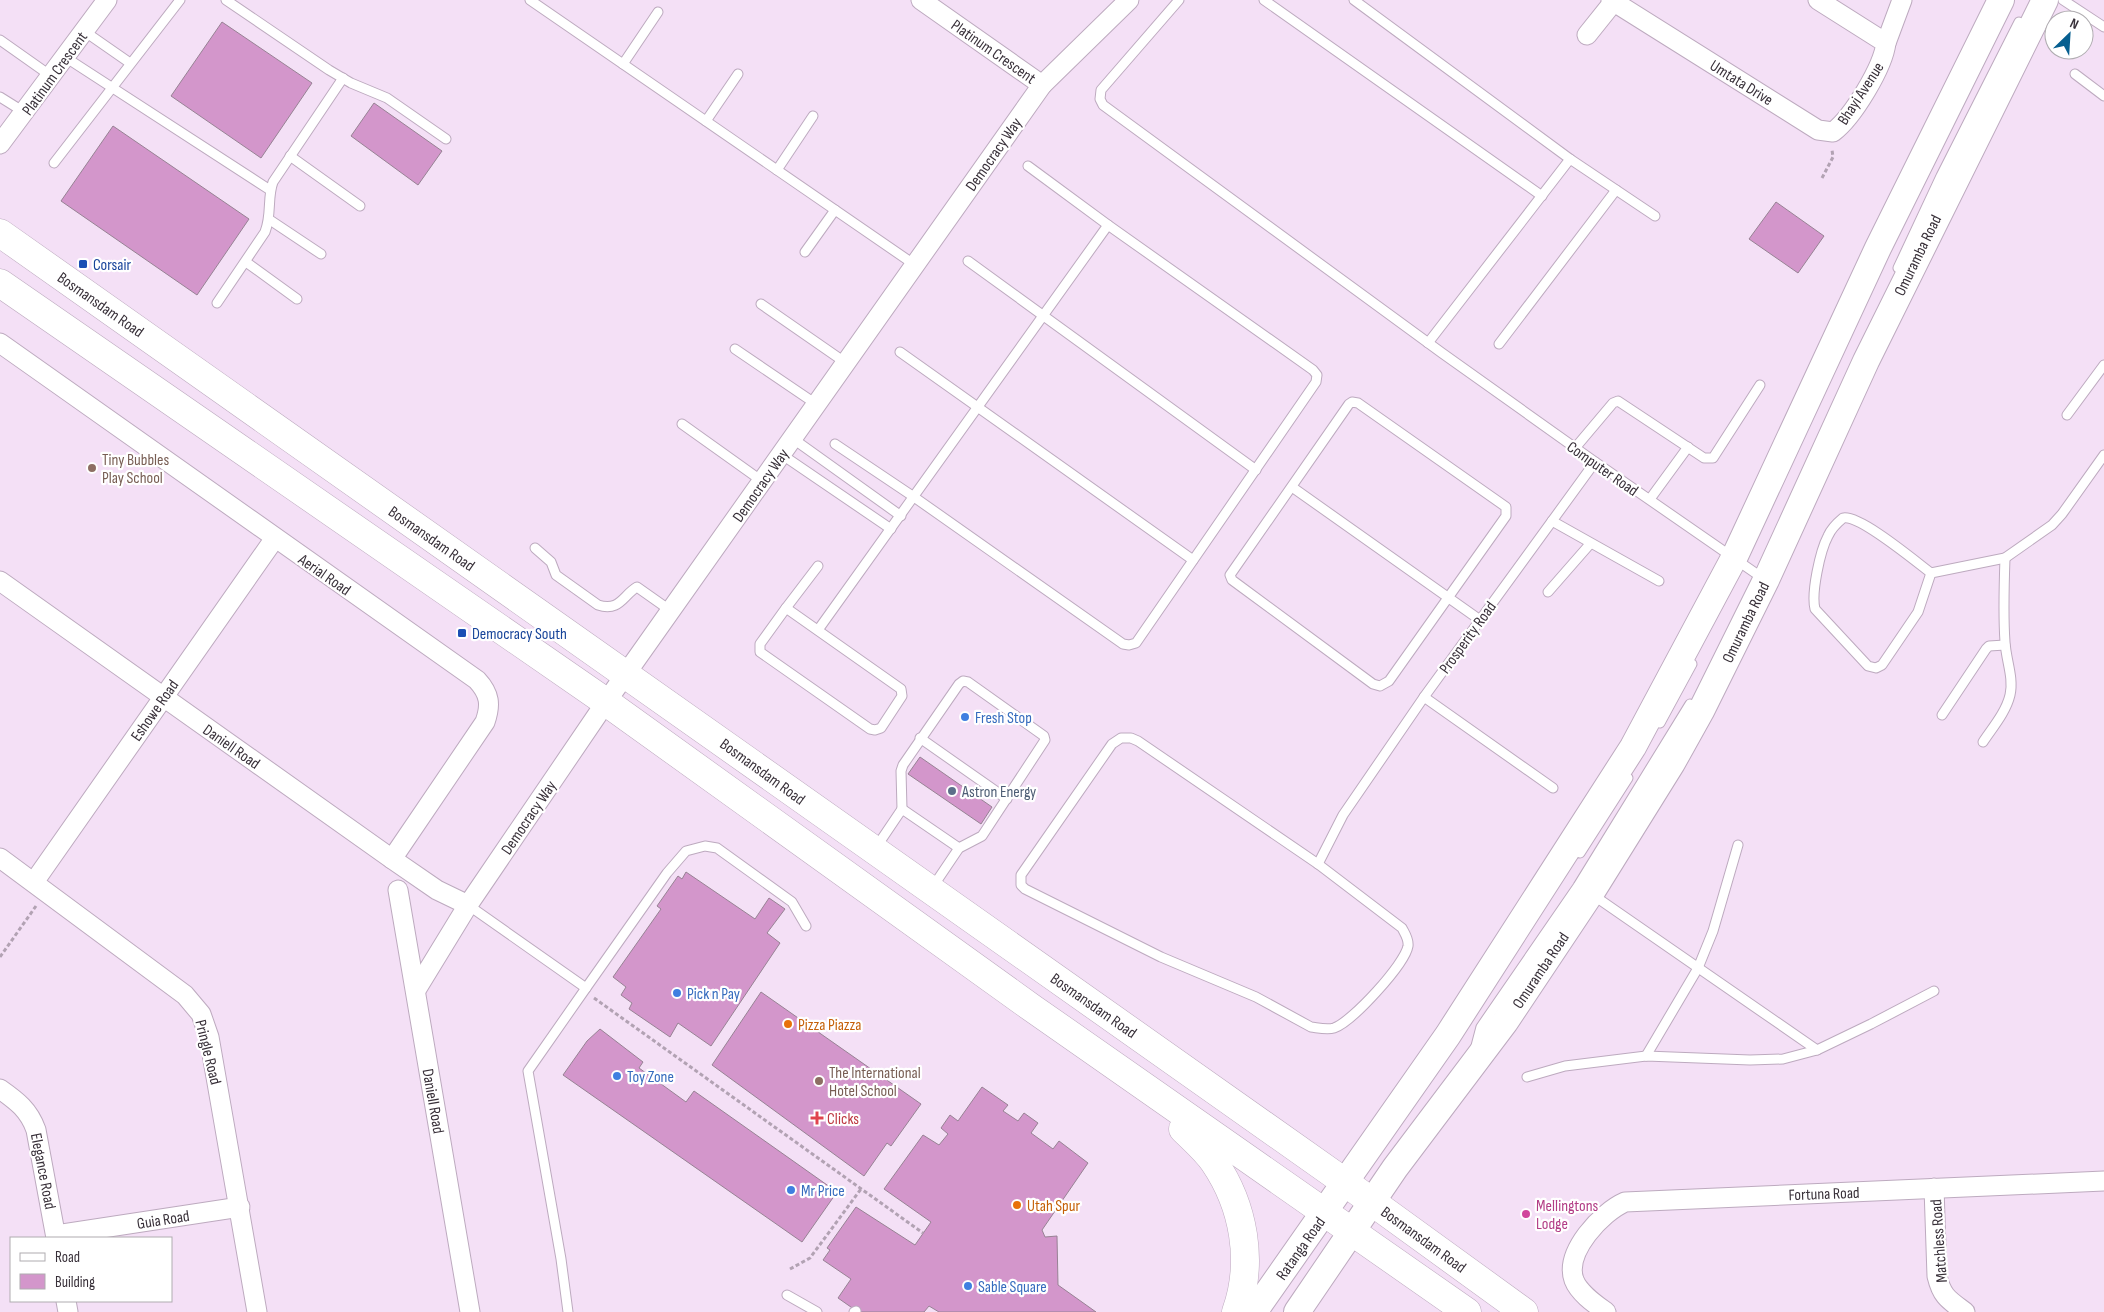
<svg xmlns="http://www.w3.org/2000/svg" width="2104" height="1312" font-family="'Sofia Sans Condensed',sans-serif">
  <style>
    .building { fill: #d396cb; stroke: #978294 }
    .lines { fill: none; stroke-linecap: round; stroke-linejoin: round }
    .lane-casing { stroke: #bdaabf; stroke-width: 11 }
    .street-casing { stroke: #bdaabf; stroke-width: 21 }
    .secondary-casing { stroke: #bdaabf; stroke-width: 28 }
    .primary-casing { stroke: #bdaabf; stroke-width: 29 }
    .path { stroke: #b2a2b3; stroke-width: 3; stroke-dasharray: 4 2.5; stroke-linecap: butt }
    .lane { stroke: #fff; stroke-width: 9 }
    .street { stroke: #fff; stroke-width: 19 }
    .secondary { stroke: #fff; stroke-width: 26 }
    .primary { stroke: #fff; stroke-width: 28 }
    .transit-dot { fill: #1a4fb4; stroke: #fff; stroke-width: 2 }
    .education-dot { fill: #8d6e63; stroke: #fff; stroke-width: 2 }
    .shop-dot { fill: #3f7fe0; stroke: #fff; stroke-width: 2 }
    .service-dot { fill: #5c6f8a; stroke: #fff; stroke-width: 2 }
    .food-dot { fill: #e8710a; stroke: #fff; stroke-width: 2 }
    .health-dot { fill: #e0444e; stroke: #fff; stroke-width: 2 }
    .hotel-dot { fill: #d1479c; stroke: #fff; stroke-width: 2 }
    .labels { text-anchor: middle; stroke-width: 4.5; stroke-linejoin: round; paint-order: stroke }
    .street-label { font-size: 16px; fill: #383039; stroke: #fff }
    .transit-label { font-size: 16px; fill: #164399; stroke: #fff; text-anchor: start }
    .education-label { font-size: 16px; fill: #785e54; stroke: #fff; text-anchor: start }
    .shop-label { font-size: 16px; fill: #366cbe; stroke: #fff; text-anchor: start }
    .service-label { font-size: 16px; fill: #4e5e75; stroke: #fff; text-anchor: start }
    .food-label { font-size: 16px; fill: #c56008; stroke: #fff; text-anchor: start }
    .health-label { font-size: 16px; fill: #be3a42; stroke: #fff; text-anchor: start }
    .hotel-label { font-size: 16px; fill: #b23c85; stroke: #fff; text-anchor: start }
  </style>
  <rect width="100%" height="100%" fill="#f4e0f6"/>
  <!-- building -->
  <g class="building">
    <polygon points="222,22 312,83 261,158 171,96"/>
    <polygon points="374,103 442,151 418,185 351,136"/>
    <polygon points="113,126 249,219 197,295 61,201"/>
    <polygon points="1776,202 1824,236 1798,273 1749,239"/>
    <polygon points="920,757 992,807 981,824 908,774"/>
    <polygon points="686,872 755,919 769,898 785,909 767,933 780,943 711,1046 678,1023 670,1037 629,1009 632,1003 621,995 626,987 613,977 661,909 657,906 678,876 682,879"/>
    <polygon points="761,992 921,1104 891,1146 887,1143 864,1176 712,1065"/>
    <polygon points="600,1029 643,1062 639,1068 686,1102 694,1091 837,1192 802,1242 563,1075 587,1041"/>
    <polygon points="982,1087 1008,1105 1003,1111 1018,1121 1024,1113 1038,1123 1031,1133 1053,1149 1059,1141 1088,1163 1042,1230 1045,1237 1057,1236 1058,1285 1096,1312 939,1312 929,1306 924,1312 858,1312 838,1298 851,1279 823,1260 830,1250 827,1248 856,1207 915,1245 931,1222 884,1189 923,1135 939,1145 948,1134 941,1128 950,1115 958,1121"/>
  </g>
  <g class="lines">
    <!-- lane casing -->
    <g class="lane-casing">
      <g id="lane">
        <polyline points="226,0 329,70 351,83 387,98 446,139"/>
        <polyline points="530,0 915,265"/>
        <polyline points="1179,0 1101,90 1100,99 1103,105 1442,353 1595,462 1764,579"/>
        <polyline points="1264,0 1542,196"/>
        <polyline points="1354,0 1570,159 1428,343"/>
        <polyline points="2063,0 2104,27"/>
        <polyline points="84,31 130,63"/>
        <polyline points="0,40 51,76"/>
        <polyline points="65,57 270,190"/>
        <polyline points="623,64 658,12"/>
        <polyline points="2075,74 2104,96"/>
        <polyline points="0,97 24,112"/>
        <polyline points="706,121 738,74"/>
        <polyline points="290,156 360,206"/>
        <polyline points="1570,159 1655,216"/>
        <polyline points="54,163 180,0"/>
        <polyline points="777,170 813,116"/>
        <polyline points="270,220 321,254"/>
        <polyline points="805,252 835,210"/>
        <polyline points="968,261 1256,470"/>
        <polyline points="246,262 297,299"/>
        <polyline points="1898,268 1941,176 2019,22"/>
        <path d="M 217,303 L 265,232 C 272,214 267,198 273,182 L 343,78"/>
        <polyline points="761,304 846,363"/>
        <polyline points="1499,344 1616,190"/>
        <polyline points="735,349 816,404"/>
        <polyline points="900,352 1193,560"/>
        <polygon points="1352,402 1358,403 1506,507 1506,516 1389,681 1380,686 1373,684 1232,580 1230,575 1349,404"/>
        <polyline points="2067,415 2104,365"/>
        <polyline points="682,424 762,481"/>
        <polyline points="792,438 901,516"/>
        <polyline points="835,444 914,497 1123,644 1129,645 1136,643 1316,382 1317,375 1313,370 1108,225 1028,166"/>
        <polyline points="1575,448 1613,403 1618,401 1704,458 1713,458 1760,385"/>
        <polyline points="781,454 891,529"/>
        <polyline points="1292,487 1480,620"/>
        <polyline points="1650,499 1688,447"/>
        <polyline points="1552,521 1659,581"/>
        <path d="M 535,548 L 551,562 L 556,575 L 598,605 C 620,612 623,595 637,587 L 671,611"/>
        <path d="M 1931,573 L 1918,612 L 1882,665 L 1876,668 L 1868,666 L 1815,609 C 1811,593 1820,551 1828,536 C 1831,529 1837,523 1843,518 C 1859,514 1915,561 1931,573 L 2005,558 L 2052,525 L 2062,514 L 2104,455"/>
        <polyline points="1548,592 1590,544"/>
        <polygon points="786,608 901,689 902,696 881,728 875,730 870,729 760,652 760,644"/>
        <polyline points="786,608 818,566"/>
        <polyline points="818,630 1108,225"/>
        <polyline points="1424,697 1553,788"/>
        <polyline points="1942,715 1986,649 1989,646 2005,645"/>
        <polyline points="1660,723 1692,664"/>
        <polyline points="920,738 1007,799"/>
        <path d="M 1121,738 L 1131,738 L 1138,741 L 1318,864 L 1402,928 C 1405,934 1409,939 1408,946 C 1405,964 1352,1022 1334,1028 C 1327,1030 1319,1028 1311,1027 L 1256,997 L 1161,957 L 1025,889 L 1021,885 L 1021,875 L 1112,744 Z"/>
        <path d="M 1983,742 C 1993,727 2006,712 2010,695 C 2014,678 2006,660 2005,642 C 2003,614 2004,586 2005,558"/>
        <polyline points="902,809 901,771 903,765 959,684 963,681 968,682 1044,736 1045,740 982,836 959,848 932,888"/>
        <polyline points="875,849 902,809 959,848"/>
        <polyline points="1580,853 1628,778"/>
        <polyline points="1318,864 1343,815 1424,697 1595,462"/>
        <polyline points="1593,895 1817,1050"/>
        <polyline points="468,905 586,988 667,873 686,851 705,846 717,848 792,902 806,926"/>
        <polyline points="1476,1046 1481,1027 1578,886 1690,704"/>
        <polyline points="1646,1056 1698,968 1713,931 1738,845"/>
        <polyline points="1527,1077 1565,1066 1646,1056 1750,1060 1783,1059 1817,1050 1871,1024 1934,991"/>
        <polyline points="787,1295 817,1312"/>
        <polyline points="568,1312 561,1259 528,1071 586,988"/>
        <polyline points="854,1312 856,1311"/>
      </g>
    </g>
    <!-- street casing -->
    <g class="street-casing">
      <g id="street">
        <polyline points="921,0 1042,85"/>
        <path d="M 1611,0 L 1818,130 L 1833,132 C 1853,117 1883,67 1886,43 L 1818,0"/>
        <polyline points="1587,35 1615,0"/>
        <polyline points="1886,43 1902,0"/>
        <polyline points="0,144 107,0"/>
        <path d="M 0,343 L 477,680 C 490,694 491,705 485,722 L 392,859"/>
        <polyline points="0,581 392,859 437,890 468,905"/>
        <polyline points="0,858 185,995 201,1014 209,1037 257,1312"/>
        <polyline points="34,882 275,538"/>
        <polyline points="398,890 470,1312"/>
        <polyline points="416,990 468,905 606,702 1042,85 1129,0"/>
        <path d="M 0,1089 C 17,1101 29,1110 36,1130 L 56,1238"/>
        <path d="M 1934,1188 L 1937,1276 C 1942,1297 1949,1300 1965,1312"/>
        <polyline points="56,1235 240,1207"/>
        <polyline points="66,1301 68,1312"/>
        <path d="M 1606,1312 C 1595,1304 1579,1293 1574,1280 C 1564,1252 1602,1212 1625,1202 L 2104,1181"/>
      </g>
    </g>
    <!-- secondary casing -->
    <g class="secondary-casing">
      <g id="secondary">
        <polyline points="1254,1312 1448,1035 1633,747 1734,558 1878,248 2001,0"/>
        <polyline points="1297,1312 1395,1168 1505,1022 1591,893 1672,763 1701,711 1766,580 1866,361 2045,0"/>
      </g>
    </g>
    <!-- primary casing -->
    <g class="primary-casing">
      <g id="primary">
        <polyline points="0,233 1346,1183 1524,1312"/>
        <polyline points="0,283 606,702 1032,1008 1467,1312"/>
        <path d="M 1183,1129 C 1193,1139 1206,1150 1214,1162 C 1244,1206 1254,1262 1236,1312"/>
      </g>
    </g>
    <!-- path -->
    <g class="path">
      <polyline points="1822,178 1833,157 1832,150"/>
      <polyline points="0,957 36,906"/>
      <polyline points="594,998 923,1233"/>
      <polyline points="790,1269 810,1258 861,1189"/>
    </g>
    <!-- lane -->
    <use href="#lane" class="lane"/>
    <!-- street -->
    <use href="#street" class="street"/>
    <!-- secondary -->
    <use href="#secondary" class="secondary"/>
    <!-- primary -->
    <use href="#primary" class="primary"/>
  </g>
  <!-- markers -->
  <g class="transit-dot">
    <rect x="78" y="259" width="10" height="10" rx="2.5"/>
    <rect x="457" y="628" width="10" height="10" rx="2.5"/>
  </g>
  <g class="education-dot">
    <circle cx="92" cy="468" r="5"/>
    <circle cx="819" cy="1081" r="5"/>
  </g>
  <g class="shop-dot">
    <circle cx="965" cy="717" r="5"/>
    <circle cx="677" cy="993" r="5"/>
    <circle cx="617" cy="1076" r="5"/>
    <circle cx="791" cy="1190" r="5"/>
    <circle cx="968" cy="1286" r="5"/>
  </g>
  <circle class="service-dot" cx="952" cy="791" r="5"/>
  <g class="food-dot">
    <circle cx="788" cy="1024" r="5"/>
    <circle cx="1017" cy="1205" r="5"/>
  </g>
  <path class="health-dot" d="M814.5 1110.5h5v5h5v5h-5v5h-5v-5h-5v-5h5z"/>
  <circle class="hotel-dot" cx="1526" cy="1214" r="5"/>
  <g class="labels">
    <!-- street labels -->
    <g class="street-label">
      <text transform="translate(994 51) rotate(35)" y="6">Platinum Crescent</text>
      <text transform="translate(54 73) rotate(-54)" y="6">Platinum Crescent</text>
      <text transform="translate(1742 82) rotate(32)" y="6">Umtata Drive</text>
      <text transform="translate(1860 93) rotate(-57)" y="6">Bhayi Avenue</text>
      <text transform="translate(993 154) rotate(-55)" y="6">Democracy Way</text>
      <text transform="translate(1917 255) rotate(-64)" y="6">Omuramba Road</text>
      <text transform="translate(101 304) rotate(35)" y="6">Bosmansdam Road</text>
      <text transform="translate(1603 468) rotate(35)" y="6">Computer Road</text>
      <text transform="translate(760 485) rotate(-55)" y="6">Democracy Way</text>
      <text transform="translate(432 538) rotate(35)" y="6">Bosmansdam Road</text>
      <text transform="translate(325 574) rotate(35)" y="6">Aerial Road</text>
      <text transform="translate(1745 622) rotate(-64)" y="6">Omuramba Road</text>
      <text transform="translate(1467 637) rotate(-54)" y="6">Prosperity Road</text>
      <text transform="translate(154 710) rotate(-55)" y="6">Eshowe Road</text>
      <text transform="translate(232 746) rotate(35)" y="6">Daniell Road</text>
      <text transform="translate(763 771) rotate(36)" y="6">Bosmansdam Road</text>
      <text transform="translate(528 817) rotate(-56)" y="6">Democracy Way</text>
      <text transform="translate(1540 970) rotate(-56)" y="6">Omuramba Road</text>
      <text transform="translate(1094 1005) rotate(35)" y="6">Bosmansdam Road</text>
      <text transform="translate(209 1052) rotate(76)" y="6">Pringle Road</text>
      <text transform="translate(434 1101) rotate(80)" y="6">Daniell Road</text>
      <text transform="translate(44 1171) rotate(79)" y="6">Elegance Road</text>
      <text transform="translate(1824 1193) rotate(-2)" y="6">Fortuna Road</text>
      <text transform="translate(163 1219) rotate(-9)" y="6">Guia Road</text>
      <text transform="translate(1424 1239) rotate(36)" y="6">Bosmansdam Road</text>
      <text transform="translate(1938 1241) rotate(-94)" y="6">Matchless Road</text>
      <text transform="translate(1300 1248) rotate(-55)" y="6">Ratanga Road</text>
    </g>
    <!-- transit labels -->
    <g class="transit-label">
      <text x="93" y="270">Corsair</text>
      <text x="472" y="639">Democracy South</text>
    </g>
    <!-- education labels -->
    <g class="education-label">
      <text x="102" y="465">Tiny Bubbles<tspan x="102" dy="18">Play School</tspan></text>
      <text x="829" y="1078">The International<tspan x="829" dy="18">Hotel School</tspan></text>
    </g>
    <!-- shop labels -->
    <g class="shop-label">
      <text x="975" y="723">Fresh Stop</text>
      <text x="687" y="999">Pick n Pay</text>
      <text x="627" y="1082">Toy Zone</text>
      <text x="801" y="1196">Mr Price</text>
      <text x="978" y="1292">Sable Square</text>
    </g>
    <!-- service labels -->
    <g class="service-label">
      <text x="962" y="797">Astron Energy</text>
    </g>
    <!-- food labels -->
    <g class="food-label">
      <text x="798" y="1030">Pizza Piazza</text>
      <text x="1027" y="1211">Utah Spur</text>
    </g>
    <!-- health labels -->
    <g class="health-label">
      <text x="827" y="1124">Clicks</text>
    </g>
    <!-- hotel labels -->
    <g class="hotel-label">
      <text x="1536" y="1211">Mellingtons<tspan x="1536" dy="18">Lodge</tspan></text>
    </g>
  </g>
  <!-- legend -->
  <rect x="10" y="1237" width="162" height="65" fill="#ffffff" stroke="#afacb0"/>
  <rect x="20" y="1253" width="25" height="8" fill="#ffffff" stroke="#afacb0"/>
  <text x="55" y="1262" font-size="15" fill="#383039">Road</text>
  <rect x="20" y="1274" width="25" height="15" fill="#d396cb" stroke="#afacb0"/>
  <text x="55" y="1287" font-size="15" fill="#383039">Building</text>
  <!-- north arrow -->
  <g transform="translate(2069 35) rotate(25)"><circle r="24" fill="#ffffff" stroke="#afacb0"/>
  <path d="M0-4L9 19L0 12L-9 19Z" fill="#065f90"/>
  <text y="-8" font-size="14" font-weight="bold" text-anchor="middle" fill="#383039">N</text>
  </g>
</svg>
